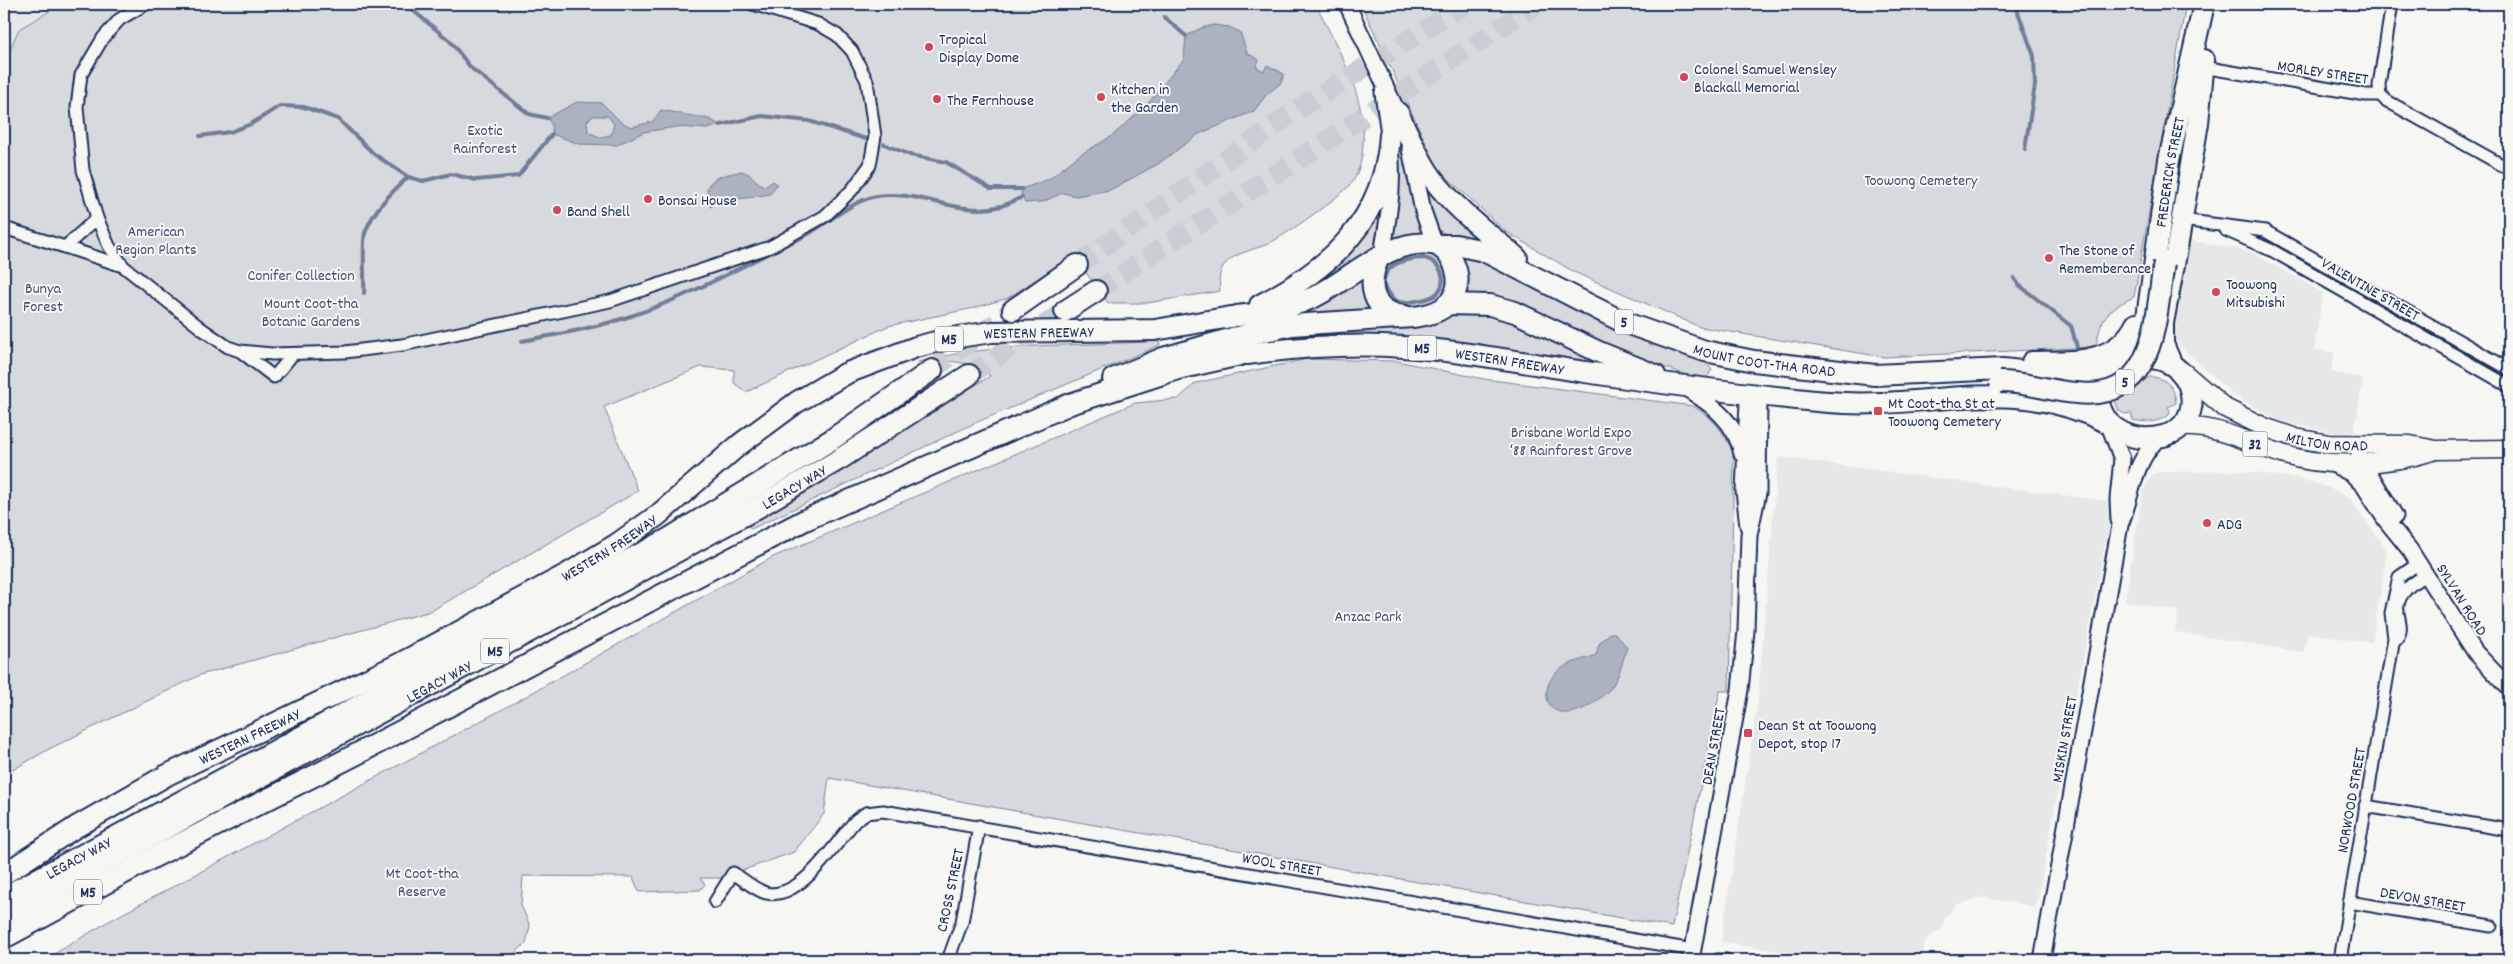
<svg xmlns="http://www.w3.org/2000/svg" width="2513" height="964" font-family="Dekko,sans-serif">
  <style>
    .built { fill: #e6e7e7 }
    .green { fill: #d6d9dd; stroke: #78849e }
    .water { fill: #abb2c0; stroke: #717e99; fill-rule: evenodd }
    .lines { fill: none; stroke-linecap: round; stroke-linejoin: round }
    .stream { stroke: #717e99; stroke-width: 4 }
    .highway-tunnel { stroke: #caced4; stroke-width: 20; stroke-dasharray: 20 10; stroke-linecap: butt }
    .street-casing { stroke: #1b2f5e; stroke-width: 15 }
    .secondary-casing { stroke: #1b2f5e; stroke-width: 19 }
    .primary-casing { stroke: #1b2f5e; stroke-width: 21 }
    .highway-casing { stroke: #1b2f5e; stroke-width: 24 }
    .street { stroke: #f6f6f2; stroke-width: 11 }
    .secondary { stroke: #f6f6f2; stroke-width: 15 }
    .primary { stroke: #f6f6f2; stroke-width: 18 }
    .highway { stroke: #f6f6f2; stroke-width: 20 }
    .highway-bridge-casing { stroke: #1b2f5e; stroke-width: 24; stroke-linecap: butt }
    .highway-bridge { stroke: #f6f6f2; stroke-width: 20 }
    .poi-dot { fill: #d1495b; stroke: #f6f6f2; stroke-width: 2 }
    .labels { text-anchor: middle; stroke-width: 4; stroke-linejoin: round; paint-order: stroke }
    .shield { fill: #f6f6f2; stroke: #5d6b8a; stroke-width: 1 }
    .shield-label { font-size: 15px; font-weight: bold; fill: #1b2f5e }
    .poi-label { font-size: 16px; fill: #1b2f5e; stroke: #f6f6f2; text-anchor: start }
    .street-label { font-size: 16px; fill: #1b2f5e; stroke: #f6f6f2 }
    .park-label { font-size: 16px; fill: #405177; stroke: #f6f6f2 }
  </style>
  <rect width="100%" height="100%" fill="#f6f6f2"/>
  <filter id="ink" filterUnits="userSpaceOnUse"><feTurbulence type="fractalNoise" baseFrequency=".02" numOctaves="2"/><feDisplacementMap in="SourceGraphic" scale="10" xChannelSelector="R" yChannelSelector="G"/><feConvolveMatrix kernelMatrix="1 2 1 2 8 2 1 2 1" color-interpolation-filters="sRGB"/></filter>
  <g filter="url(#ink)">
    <!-- built -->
    <g class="built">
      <polygon points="4,4 62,4 19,29 4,63"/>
      <polygon points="2193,241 2250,251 2323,293 2314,349 2334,353 2331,372 2363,378 2354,432 2336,433 2280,421 2233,395 2179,345 2175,339 2173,326 2186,250"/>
      <polygon points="1778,457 2113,502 2036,907 1982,897 1956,905 1944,919 1943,928 1925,940 1922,960 1835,960 1721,942 1758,700"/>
      <polygon points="2240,471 2297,478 2330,488 2350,499 2387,550 2372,643 2308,633 2304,652 2175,632 2178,611 2125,601 2142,495 2149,478 2154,473 2164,472"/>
    </g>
    <!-- green -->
    <g class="green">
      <path d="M 62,4 L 1316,4 C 1334,42 1361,86 1363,129 C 1364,146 1362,170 1351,184 C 1340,197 1284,236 1268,244 C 1256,249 1235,253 1226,263 C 1218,271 1219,281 1220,291 L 1147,303 L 1108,303 L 1073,255 L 1008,298 L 974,308 L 888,326 L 746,392 L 734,383 L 734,370 L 701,367 L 604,407 L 638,491 L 431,611 L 200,675 L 49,749 L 4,775 L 4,63 L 19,29 Z"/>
      <path d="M 1361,4 L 2186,4 L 2134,297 C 2106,310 2101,317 2096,347 L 1884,357 L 1700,327 L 1574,272 L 1505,231 L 1438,169 Z"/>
      <polygon points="1399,134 1416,206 1425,235 1387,242"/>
      <path d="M 1419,171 L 1485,239 C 1472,237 1454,238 1442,232 C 1430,225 1423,185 1419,171 Z"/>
      <polygon points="1386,188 1373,250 1312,291 1292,293"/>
      <path d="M 1417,252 C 1422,253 1428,252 1433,254 C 1454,260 1451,292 1435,302 C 1426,306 1414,308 1404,309 L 1382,297 L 1382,267 L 1394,258 Z"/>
      <polygon points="1464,254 1474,256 1705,362 1712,370 1704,381 1617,351 1565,323 1515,303 1465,298 1469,276 1462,257"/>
      <polygon points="1367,270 1376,312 1212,334"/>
      <polygon points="1488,309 1613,367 1314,337 1312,334 1314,331 1457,310"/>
      <path d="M 1159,341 L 1160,345 L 975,423 L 751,529 L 748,524 L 849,465 L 990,376 C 971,359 943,360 919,363 L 918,362 C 1001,341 1076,347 1159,341 Z"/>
      <path d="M 1307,359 L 1397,361 L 1484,379 L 1693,406 C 1716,420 1722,430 1734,454 L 1729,691 L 1720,691 L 1672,927 L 829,778 L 824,814 L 794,852 L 721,878 L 700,878 L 705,884 L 700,890 L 639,892 L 633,877 L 523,876 L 521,905 L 530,926 L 526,943 L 508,960 L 44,960 L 111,920 L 514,703 L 773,557 L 1135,403 L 1178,399 L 1196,383 Z"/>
      <path d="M 2149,377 C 2166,377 2175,387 2176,403 L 2168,407 L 2170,411 L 2169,415 C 2157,423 2147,423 2133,420 L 2131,413 L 2125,414 L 2119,411 L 2114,398 L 2140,380 L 2146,380 Z"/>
    </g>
    <!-- water -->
    <g class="water">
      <polygon points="1118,4 1155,4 1158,8 1154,12 1148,8"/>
      <polygon points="1214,25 1229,27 1240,32 1247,53 1259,60 1256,67 1264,71 1267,65 1284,74 1281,83 1267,94 1254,111 1199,134 1158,164 1110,190 1076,196 1063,193 1042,202 1025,203 1021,194 1022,189 1049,179 1078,156 1112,136 1145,107 1184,59 1186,36 1201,28"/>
      <path d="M 577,102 L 602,103 L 621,122 L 631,127 L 652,122 L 661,110 L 709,119 L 720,125 L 708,129 L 676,127 L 644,132 L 617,145 L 579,144 L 552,134 L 552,125 L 547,118 ZM 593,116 L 608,116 L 614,124 L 611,135 L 600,137 L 588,132 L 587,121 Z"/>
      <path d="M 741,171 C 752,173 756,184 766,186 L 773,181 L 777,184 L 770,194 C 756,197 717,204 707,193 C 706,176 728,175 741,171 Z"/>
      <path d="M 1610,633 L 1615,633 L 1627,647 C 1623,660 1619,679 1609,690 C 1598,701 1574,719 1557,711 C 1541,703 1546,681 1557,672 C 1568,662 1583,660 1596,655 L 1599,644 Z"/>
    </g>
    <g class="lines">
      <!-- stream -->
      <g class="stream">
        <polyline points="405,4 450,41 471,68 529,114 547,118"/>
        <polyline points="2015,4 2034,56 2035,85 2025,149"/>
        <polyline points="1164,17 1186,36"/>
        <polyline points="720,125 762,116 809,121 866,139"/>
        <polyline points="200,136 230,132 251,124 280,106 304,107 338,119 374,154 408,177 423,181 451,174 476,180 518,176 552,134"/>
        <polyline points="884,144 910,155 946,162 991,189 1022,189"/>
        <polyline points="711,205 716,198"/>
        <path d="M 779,248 C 791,242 803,238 813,231 C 833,219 854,200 877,196 C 919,189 960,218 1001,206 C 1009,204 1016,200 1022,197"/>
        <path d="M 1422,258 C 1440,259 1451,282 1435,295 C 1429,299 1422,300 1416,301 C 1407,303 1401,304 1393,299 L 1384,286 C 1382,264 1404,259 1422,258 Z"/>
        <polyline points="2014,278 2019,285 2071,326 2077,347"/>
        <path d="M 364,293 C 365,281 362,242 365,233 C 373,210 391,193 408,177"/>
        <path d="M 522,341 C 559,334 595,328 631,316 C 679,300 726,275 771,252"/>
      </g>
      <!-- highway-tunnel -->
      <g class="highway-tunnel">
        <polyline points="1077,265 1294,112 1466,4"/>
        <polyline points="1096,291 1537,4"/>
        <polyline points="932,370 1013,310"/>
        <polyline points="969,375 1065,311"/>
      </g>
      <!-- street casing -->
      <g class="street-casing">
        <g id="street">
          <polyline points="146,4 120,19 103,38 81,75 77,107 83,170 97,218 109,246 123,266 202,329 228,347 240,351 272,354 345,352 402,345 610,301 770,247 825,216 852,190 870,165 875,136 867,81 852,51 837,35 818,24 753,4"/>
          <polyline points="2203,67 2366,95 2380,95 2387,101 2509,169"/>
          <polyline points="2380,95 2379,85 2392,4"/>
          <polyline points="97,218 65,247 123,266"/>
          <polyline points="2182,220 2265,231 2509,369"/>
          <polyline points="4,228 65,247"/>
          <polyline points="2225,230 2273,251 2509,386"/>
          <polyline points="240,351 274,377 293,354"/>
          <path d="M 2396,640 C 2403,630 2400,624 2398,613 C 2395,595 2413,582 2426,575"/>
          <polyline points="2365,806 2509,830"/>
          <path d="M 715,902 L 733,873 C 743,879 755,890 766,893 C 801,901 836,842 856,820 L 866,813 L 883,811 L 1693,950"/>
          <polyline points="2349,902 2491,926"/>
          <polyline points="948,960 962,922 979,826"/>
          <polyline points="1718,960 1726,960"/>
          <polyline points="2340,960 2394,638 2391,613 2399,577 2419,563"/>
        </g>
      </g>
      <!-- secondary casing -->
      <g class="secondary-casing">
        <g id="secondary">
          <polyline points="1347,4 1402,122"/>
          <polyline points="1410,149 1423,211 1435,245"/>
          <path d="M 1382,256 C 1385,234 1390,212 1391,190 C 1393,157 1388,125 1383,93"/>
          <path d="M 1684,387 C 1711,404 1736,421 1742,454"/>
          <polyline points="2109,425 2122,459 2118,499 2119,520"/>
          <polyline points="2359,456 2395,516"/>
          <polyline points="2331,463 2352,474 2364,486 2385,519 2410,550 2475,652 2509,688"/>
          <polyline points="1748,526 1744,491 1748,402 1751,396"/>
          <polyline points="1691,960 1740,690 1746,631 1749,535 1758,493 1759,396"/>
          <path d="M 2042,960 L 2120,525 C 2133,493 2133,461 2160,437"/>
        </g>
      </g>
      <!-- primary casing -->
      <g class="primary-casing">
        <g id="primary">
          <path id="s1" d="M 2183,372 L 2225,408 L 2264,427 L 2296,438 L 2329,444 L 2410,445 L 2436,450 L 2509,449"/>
          <path d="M 2179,427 C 2216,424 2248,443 2282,454 C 2326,469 2389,465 2433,451"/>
        </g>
      </g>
      <!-- highway casing -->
      <g class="highway-casing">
        <g id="highway">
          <path d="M 1398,113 C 1409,135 1418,159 1433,179 C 1456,210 1488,233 1517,258"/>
          <path id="s2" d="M 1437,245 L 1456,245 L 1484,251 L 1623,322 L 1705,351 L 1754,361 L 1875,375 L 2003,369 L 2077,377 L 2113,369"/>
          <path d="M 1379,257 C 1367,284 1370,312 1405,316"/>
          <polyline points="1447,304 1490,305 1515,312 1599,352 1655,375"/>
          <path d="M 1260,305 C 1331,268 1385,219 1390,135"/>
          <polyline points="1013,310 1077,265"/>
          <polyline points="1065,311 1096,291"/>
          <path d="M 1237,316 C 1262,313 1289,308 1312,298 C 1351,280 1390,235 1437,245 C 1460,259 1466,292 1443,308 C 1434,314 1423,316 1413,317 L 1292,325 L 1242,336"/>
          <path id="s3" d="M 1247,354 C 1299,347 1351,343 1403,347 C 1465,351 1525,363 1585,372 C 1666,384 1747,395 1828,402 C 1930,411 2008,372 2108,423"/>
          <path d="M 2140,358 C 2197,353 2210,425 2163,436 C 2100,452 2068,374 2140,358 Z"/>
          <path d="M 2032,362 C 2071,361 2115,366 2136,324"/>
          <polyline points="2171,363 2163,344 2163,323 2176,254 2198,123 2204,60"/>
          <path id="s4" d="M 2122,364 L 2137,346 L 2146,324 L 2169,160 L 2204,4"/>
          <polyline points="1113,379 1163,358 1236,337"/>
          <path id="s5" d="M 4,874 L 76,827 L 167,775 L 397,665 L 567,574 L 617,544 L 658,515 L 739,445 L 797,402 L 847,373 L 916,347 L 951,338 L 992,332 L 1155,330 L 1231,317"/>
          <path id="s6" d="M 4,897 L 668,539 L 831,440 L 932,370"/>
          <path id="s7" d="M 4,916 L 750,512 L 840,459 L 969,375"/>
          <polyline points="4,938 156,856 355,755 805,520 1070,404 1178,369 1240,355"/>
        </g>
      </g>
      <!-- street -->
      <use href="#street" class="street"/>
      <!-- secondary -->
      <use href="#secondary" class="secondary"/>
      <!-- primary -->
      <use href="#primary" class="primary"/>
      <!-- highway -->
      <use href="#highway" class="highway"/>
      <!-- highway-bridge casing -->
      <g class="highway-bridge-casing">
        <path id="highway-bridge" d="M 2000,382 C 2027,382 2050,391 2076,393 C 2157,402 2155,319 2164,263"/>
      </g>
      <!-- highway-bridge -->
      <use href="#highway-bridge" class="highway-bridge"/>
    </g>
  </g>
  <!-- markers -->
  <g class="poi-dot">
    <circle cx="929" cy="47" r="5"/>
    <circle cx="1684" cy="77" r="5"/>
    <circle cx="1101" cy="97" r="5"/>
    <circle cx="937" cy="99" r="5"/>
    <circle cx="648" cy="199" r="5"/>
    <circle cx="557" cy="210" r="5"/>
    <circle cx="2049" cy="258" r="5"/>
    <circle cx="2216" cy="292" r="5"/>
    <rect x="1873" y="406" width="10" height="10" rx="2.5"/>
    <circle cx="2207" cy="523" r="5"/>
    <rect x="1743" y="728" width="10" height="10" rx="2.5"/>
  </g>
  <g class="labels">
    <!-- shield labels -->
    <g class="shield">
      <rect x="1615" y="309.5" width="18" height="25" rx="4"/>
      <rect x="935" y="326.5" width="28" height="25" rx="4"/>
      <rect x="1408" y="335.5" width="28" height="25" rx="4"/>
      <rect x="2116" y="369.5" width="18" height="25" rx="4"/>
      <rect x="2242.5" y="431.5" width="25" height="25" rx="4"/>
      <rect x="481" y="638.5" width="28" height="25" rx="4"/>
      <rect x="74" y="879.5" width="28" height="25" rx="4"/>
    </g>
    <g class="shield-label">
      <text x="1624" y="327">5</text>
      <text x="949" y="344">M5</text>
      <text x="1422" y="353">M5</text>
      <text x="2125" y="387">5</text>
      <text x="2255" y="449">32</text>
      <text x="495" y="656">M5</text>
      <text x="88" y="897">M5</text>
    </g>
    <!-- poi labels -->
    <g class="poi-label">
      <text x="939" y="44">Tropical<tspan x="939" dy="18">Display Dome</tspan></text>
      <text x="1694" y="74">Colonel Samuel Wensley<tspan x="1694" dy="18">Blackall Memorial</tspan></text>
      <text x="1111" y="94">Kitchen in<tspan x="1111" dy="18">the Garden</tspan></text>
      <text x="947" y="105">The Fernhouse</text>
      <text x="658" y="205">Bonsai House</text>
      <text x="567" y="216">Band Shell</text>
      <text x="2059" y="255">The Stone of<tspan x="2059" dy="18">Rememberance</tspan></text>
      <text x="2226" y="289">Toowong<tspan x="2226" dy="18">Mitsubishi</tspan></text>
      <text x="1888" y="408">Mt Coot-tha St at<tspan x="1888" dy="18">Toowong Cemetery</tspan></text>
      <text x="2217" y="529">ADG</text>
      <text x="1758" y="730">Dean St at Toowong<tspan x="1758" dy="18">Depot, stop 17</tspan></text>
    </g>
    <!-- street labels -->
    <g class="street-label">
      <text transform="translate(2323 71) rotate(9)" y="6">MORLEY STREET</text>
      <text dy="6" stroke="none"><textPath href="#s4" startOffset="201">FREDERICK STREET</textPath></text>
      <text transform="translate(2371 288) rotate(30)" y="6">VALENTINE STREET</text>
      <text dy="6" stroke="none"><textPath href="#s5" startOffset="1182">WESTERN FREEWAY</textPath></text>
      <text dy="6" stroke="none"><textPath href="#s2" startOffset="351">MOUNT COOT-THA ROAD</textPath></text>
      <text dy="6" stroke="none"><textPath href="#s3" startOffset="264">WESTERN FREEWAY</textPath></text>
      <text dy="6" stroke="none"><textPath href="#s1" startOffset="164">MILTON ROAD</textPath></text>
      <text dy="6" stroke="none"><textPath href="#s7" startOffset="899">LEGACY WAY</textPath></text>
      <text dy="6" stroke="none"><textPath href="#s5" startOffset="688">WESTERN FREEWAY</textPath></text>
      <text transform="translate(2463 599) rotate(58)" y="6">SYLVAN ROAD</text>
      <text dy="6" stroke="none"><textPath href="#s7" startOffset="494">LEGACY WAY</textPath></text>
      <text dy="6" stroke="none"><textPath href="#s5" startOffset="282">WESTERN FREEWAY</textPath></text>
      <text transform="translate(2063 739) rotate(-80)" y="6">MISKIN STREET</text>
      <text transform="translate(1712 746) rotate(-80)" y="6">DEAN STREET</text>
      <text transform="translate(2350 800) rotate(-80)" y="6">NORWOOD STREET</text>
      <text dy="6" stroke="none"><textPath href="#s6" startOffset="84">LEGACY WAY</textPath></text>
      <text transform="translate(1282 863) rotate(10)" y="6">WOOL STREET</text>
      <text transform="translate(949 890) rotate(-78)" y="6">CROSS STREET</text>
      <text transform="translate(2423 898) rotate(10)" y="6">DEVON STREET</text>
    </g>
    <!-- park labels -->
    <g class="park-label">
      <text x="485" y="135">Exotic<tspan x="485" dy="18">Rainforest</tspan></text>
      <text x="1921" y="185">Toowong Cemetery</text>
      <text x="156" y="236">American<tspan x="156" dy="18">Region Plants</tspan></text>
      <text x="301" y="280">Conifer Collection</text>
      <text x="43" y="293">Bunya<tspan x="43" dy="18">Forest</tspan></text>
      <text x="311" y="308">Mount Coot-tha<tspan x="311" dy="18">Botanic Gardens</tspan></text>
      <text x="1571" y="437">Brisbane World Expo<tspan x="1571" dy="18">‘88 Rainforest Grove</tspan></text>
      <text x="1368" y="621">Anzac Park</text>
      <text x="422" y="878">Mt Coot-tha<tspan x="422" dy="18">Reserve</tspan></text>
    </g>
  </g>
  <!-- margin -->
  <rect width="2513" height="964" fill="none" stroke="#f6f6f2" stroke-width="20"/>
  <rect x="10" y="10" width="2493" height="944" fill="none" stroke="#1b2f5e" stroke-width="2" filter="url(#ink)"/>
</svg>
